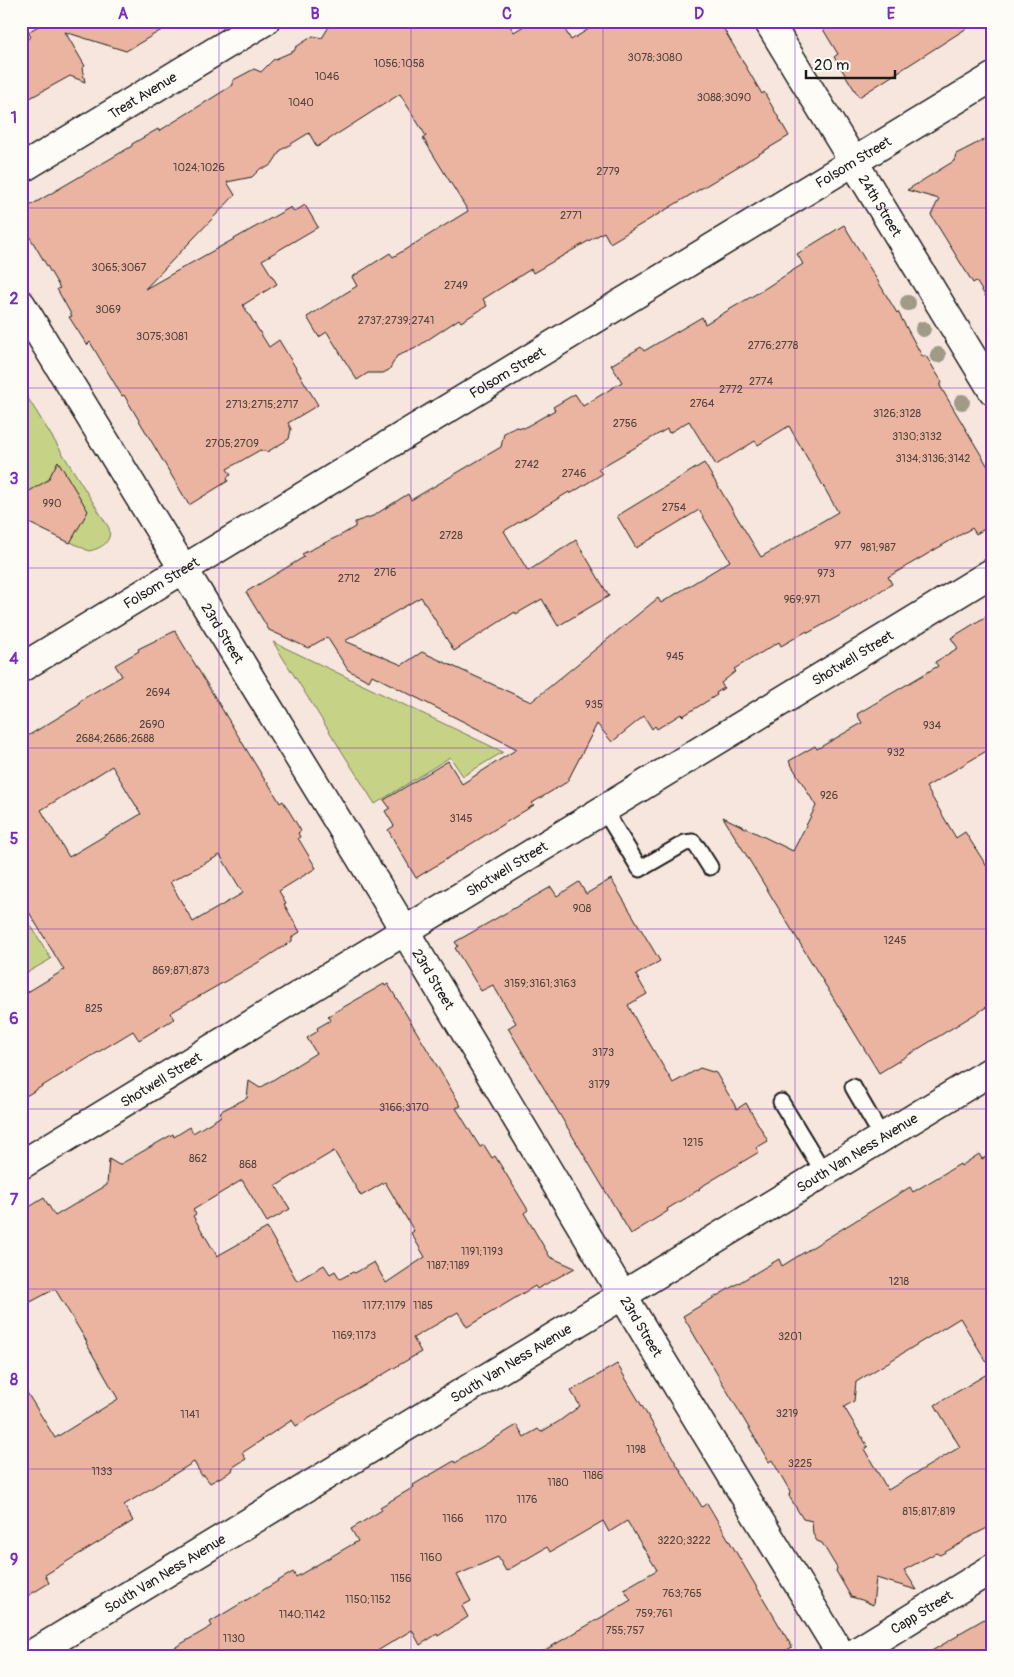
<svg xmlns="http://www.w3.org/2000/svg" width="1014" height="1677" font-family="Pangolin,sans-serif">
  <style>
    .green { fill: #c6d387; stroke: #717852 }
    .building { fill: #eab4a0; stroke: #1c1c1c; fill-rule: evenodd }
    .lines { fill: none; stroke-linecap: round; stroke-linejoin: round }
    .lane-casing { stroke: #1c1c1c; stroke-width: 19 }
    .street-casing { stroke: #1c1c1c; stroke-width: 31 }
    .secondary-casing { stroke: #1c1c1c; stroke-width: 31 }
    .lane { stroke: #fdfcf7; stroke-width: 15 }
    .street { stroke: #fdfcf7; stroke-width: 28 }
    .secondary { stroke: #fdfcf7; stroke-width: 28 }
    .tree { fill: #a09a87 }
    .grid { fill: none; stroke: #7b2cbf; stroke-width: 1; stroke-opacity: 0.55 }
    .labels { text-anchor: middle; stroke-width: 4; stroke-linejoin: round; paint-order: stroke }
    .number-label { font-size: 11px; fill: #50423d }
    .street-label { font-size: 14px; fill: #1c1c1c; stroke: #fdfcf7 }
    .neatline { fill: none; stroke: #7b2cbf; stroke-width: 2 }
    .grid-label { font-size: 16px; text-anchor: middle; font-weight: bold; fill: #7b2cbf }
  </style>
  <rect width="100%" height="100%" fill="#f7e6dd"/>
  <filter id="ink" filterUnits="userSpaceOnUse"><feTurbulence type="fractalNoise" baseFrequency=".02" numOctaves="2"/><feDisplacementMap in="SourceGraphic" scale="10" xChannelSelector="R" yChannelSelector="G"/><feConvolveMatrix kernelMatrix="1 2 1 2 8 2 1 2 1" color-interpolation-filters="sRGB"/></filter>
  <g filter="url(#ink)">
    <!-- green -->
    <g class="green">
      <path d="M 21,387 L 109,528 C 112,542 102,548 89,551 L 21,518 Z"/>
      <polygon points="273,642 503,752 463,776 450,757 375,804"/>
      <polygon points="21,909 51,959 21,976"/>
    </g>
    <!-- building -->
    <g class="building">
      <polygon points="47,21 177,21 126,51 65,32 85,66 82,68 85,82 70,76 21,103 21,42 31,37 28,32"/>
      <polygon points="337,21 507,21 514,32 532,21 560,21 571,40 602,21 719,21 762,94 764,92 789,136 610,243 604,232 533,273 531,269 483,299 487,306 461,322 459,319 414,349 397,356 389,370 383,373 368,373 357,380 327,332 319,337 307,317 357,286 352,277 390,253 393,257 468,211 423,138 426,136 400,94 317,147 309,133 281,150 272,164 266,168 261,168 252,177 227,182 235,195 145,289 291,207 294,212 305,205 318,227 262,260 277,284 243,305 269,347 279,340 318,405 288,423 291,429 289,439 267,452 260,450 227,469 231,475 227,477 228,481 189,505 124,395 122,396 90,342 87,345 69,317 72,316 57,289 60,288 21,222 21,211 132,146 132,144 158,129 159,131 201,105 233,85 233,80 239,77 254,69 261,72 273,60 294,51 296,47 313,36 322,38 330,25"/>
      <polygon points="818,21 978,21 859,97 834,57 838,54"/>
      <polygon points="993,135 993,308 976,281 973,283 931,215 939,199 907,190 954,161 956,154"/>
      <path d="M 844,225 L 897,313 L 898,312 L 922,356 L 926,356 L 942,382 L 940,386 L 993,475 L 993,524 L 976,534 L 972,528 L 888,577 L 892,584 L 839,616 L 808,633 L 807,631 L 781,646 L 779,642 L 734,669 L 736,671 L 721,683 L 724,688 L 716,693 L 717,695 L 683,716 L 681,714 L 657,729 L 655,726 L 652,729 L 644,716 L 612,742 L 597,724 L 567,782 L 532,803 L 534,805 L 416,878 L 388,830 L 394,826 L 385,811 L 390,808 L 384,800 L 448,761 L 462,784 L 517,749 L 372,675 L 369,681 L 348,670 L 327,637 L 308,648 L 269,630 L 246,592 L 304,557 L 302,554 L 343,534 L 355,527 L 355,522 L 373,516 L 408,494 L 411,500 L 501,447 L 504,433 L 516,427 L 524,428 L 555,410 L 553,407 L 575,394 L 583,406 L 622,382 L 611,365 L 641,347 L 644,351 L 702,317 L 705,324 L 761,291 L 803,264 L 797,254 ZM 689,421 L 716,465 L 755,441 L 758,445 L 789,426 L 838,512 L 761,557 L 704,463 L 617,516 L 636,548 L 699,510 L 730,561 L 661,603 L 658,598 L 531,702 L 422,652 L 402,665 L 345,641 L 421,597 L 454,651 L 515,612 L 516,614 L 542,599 L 558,626 L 609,596 L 576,540 L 528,571 L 504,531 L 569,492 L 570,494 L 602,474 L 598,469 L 667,429 L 669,433 Z"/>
      <polygon points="58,461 88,511 70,543 21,519 21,496 48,480"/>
      <polygon points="993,612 993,747 926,787 956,838 965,832 993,876 993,1003 879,1073 723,817 793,851 816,806 789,761 815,746 817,749 862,723 857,714 938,666 935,662 958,648 951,638"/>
      <path d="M 175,631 L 266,782 L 267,781 L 280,803 L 283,801 L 301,831 L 298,833 L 300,837 L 298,838 L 316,868 L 279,891 L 286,903 L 284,904 L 300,932 L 292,937 L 292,941 L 259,962 L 170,1013 L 174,1019 L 139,1040 L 133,1031 L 21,1099 L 21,996 L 64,970 L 21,899 L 21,740 L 79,705 L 80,701 L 86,697 L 122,676 L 115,665 L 139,651 L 138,649 ZM 112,766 L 141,814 L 69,857 L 41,810 ZM 220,855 L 243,893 L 193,922 L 170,882 Z"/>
      <polygon points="611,879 660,961 636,975 647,994 628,1005 638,1024 673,1083 700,1068 716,1073 737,1109 746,1103 768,1141 756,1148 759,1152 699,1188 700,1189 667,1209 668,1211 631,1234 508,1028 516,1023 493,985 481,991 455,948 458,946 455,942 551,887 557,896 579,882 586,894"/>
      <path d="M 384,984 L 385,986 L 388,984 L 461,1106 L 456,1108 L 480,1147 L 484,1145 L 492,1158 L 495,1156 L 528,1210 L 524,1213 L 550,1257 L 575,1268 L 537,1289 L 535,1286 L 467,1327 L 458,1312 L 413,1338 L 421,1352 L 296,1426 L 292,1420 L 242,1453 L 246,1459 L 233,1467 L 232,1471 L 210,1483 L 204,1475 L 202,1476 L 194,1462 L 124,1505 L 133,1521 L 45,1575 L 49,1583 L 21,1600 L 21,1383 L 55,1438 L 118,1399 L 86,1343 L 87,1342 L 55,1289 L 21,1307 L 21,1212 L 44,1198 L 55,1216 L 107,1185 L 109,1159 L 119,1165 L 173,1134 L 174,1137 L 190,1127 L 193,1133 L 220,1117 L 221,1111 L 247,1098 L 249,1081 L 260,1088 L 316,1053 L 307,1038 L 318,1031 L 317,1028 L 331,1020 L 328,1016 ZM 334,1151 L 361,1196 L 385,1182 L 414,1231 L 411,1233 L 425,1257 L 386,1283 L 374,1262 L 355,1273 L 353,1272 L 340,1279 L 335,1271 L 330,1274 L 324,1265 L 297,1281 L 267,1228 L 217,1256 L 193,1216 L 196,1214 L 193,1210 L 242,1180 L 267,1222 L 290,1209 L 276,1186 Z"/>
      <path d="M 993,1153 L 993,1525 L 964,1540 L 963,1542 L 940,1555 L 936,1553 L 904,1570 L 917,1590 L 876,1578 L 873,1605 L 862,1600 L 851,1597 L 836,1571 L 837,1568 L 822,1543 L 817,1541 L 813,1534 L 812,1521 L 803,1519 L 789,1496 L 790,1491 L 772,1460 L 769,1462 L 683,1316 L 779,1259 L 782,1266 L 910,1187 L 913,1192 L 960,1164 L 961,1166 L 979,1154 L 982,1159 ZM 960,1318 L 992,1371 L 935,1405 L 960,1447 L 888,1490 L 864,1449 L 868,1447 L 844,1407 L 854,1401 L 856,1382 Z"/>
      <polygon points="617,1364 702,1507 707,1503 792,1647 777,1656 535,1656 631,1600 624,1589 657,1570 627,1521 609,1532 603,1521 550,1552 547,1547 506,1571 498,1557 457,1575 471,1601 462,1606 468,1617 438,1636 437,1634 420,1645 412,1630 369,1656 160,1656 212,1626 210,1622 293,1572 296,1577 358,1541 351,1529 382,1510 380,1507 414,1487 413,1485 454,1461 455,1463 517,1425 524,1437 538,1429 541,1432 558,1422 580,1406 571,1391"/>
      <polygon points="993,1614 993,1656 923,1656 959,1635 958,1634"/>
    </g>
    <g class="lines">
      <!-- lane casing -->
      <g class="lane-casing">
        <g id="lane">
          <polyline points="604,810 640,869 685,843 693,842 698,848 710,867"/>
          <polyline points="853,1087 882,1137"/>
          <polyline points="781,1102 824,1173"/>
        </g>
      </g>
      <!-- street casing -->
      <g class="street-casing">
        <g id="street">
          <path id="s1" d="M 21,169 L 265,21"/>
          <path id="s2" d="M 21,304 L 385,898 L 650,1341 L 842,1656"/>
          <path id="s3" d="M 21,1165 L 993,572"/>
          <path id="s4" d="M 850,1656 L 993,1568"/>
        </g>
      </g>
      <!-- secondary casing -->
      <g class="secondary-casing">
        <g id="secondary">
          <path id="s5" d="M 768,21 L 993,391"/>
          <path id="s6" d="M 21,668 L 993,77"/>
          <path id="s7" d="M 29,1656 L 993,1070"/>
        </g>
      </g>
      <!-- lane -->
      <use href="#lane" class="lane"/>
      <!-- street -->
      <use href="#street" class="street"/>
      <!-- secondary -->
      <use href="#secondary" class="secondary"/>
    </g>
    <!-- trees -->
    <g class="tree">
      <circle cx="908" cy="303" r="8"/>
      <circle cx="923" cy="329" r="8"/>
      <circle cx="938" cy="355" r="8"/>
      <circle cx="962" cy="402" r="8"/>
    </g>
  </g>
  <!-- grid -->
  <path class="grid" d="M 219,21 L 219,1656M 411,21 L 411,1656M 603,21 L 603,1656M 795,21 L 795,1656M 21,208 L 993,208M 21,388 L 993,388M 21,568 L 993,568M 21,748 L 993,748M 21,929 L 993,929M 21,1109 L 993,1109M 21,1289 L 993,1289M 21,1469 L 993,1469"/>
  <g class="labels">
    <!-- number labels -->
    <g class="number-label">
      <text x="655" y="61">3078;3080</text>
      <text x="399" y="67">1056;1058</text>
      <text x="327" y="80">1046</text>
      <text x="724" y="101">3088;3090</text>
      <text x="301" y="106">1040</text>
      <text x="199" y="171">1024;1026</text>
      <text x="608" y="175">2779</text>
      <text x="571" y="219">2771</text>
      <text x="119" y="271">3065;3067</text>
      <text x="456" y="289">2749</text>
      <text x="108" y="313">3069</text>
      <text x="396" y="324">2737;2739;2741</text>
      <text x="162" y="340">3075;3081</text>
      <text x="773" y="349">2776;2778</text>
      <text x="761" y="385">2774</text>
      <text x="731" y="393">2772</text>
      <text x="702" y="407">2764</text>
      <text x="262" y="408">2713;2715;2717</text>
      <text x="897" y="417">3126;3128</text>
      <text x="625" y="427">2756</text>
      <text x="917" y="440">3130;3132</text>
      <text x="232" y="447">2705;2709</text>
      <text x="933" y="462">3134;3136;3142</text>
      <text x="527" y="468">2742</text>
      <text x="574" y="477">2746</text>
      <text x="52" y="507">990</text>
      <text x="674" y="511">2754</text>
      <text x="451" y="539">2728</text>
      <text x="843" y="549">977</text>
      <text x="878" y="551">981;987</text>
      <text x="385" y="576">2716</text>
      <text x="826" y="577">973</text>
      <text x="349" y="582">2712</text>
      <text x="802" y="603">969;971</text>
      <text x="675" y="660">945</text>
      <text x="158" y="696">2694</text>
      <text x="594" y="708">935</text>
      <text x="152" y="728">2690</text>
      <text x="932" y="729">934</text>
      <text x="115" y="742">2684;2686;2688</text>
      <text x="896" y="756">932</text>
      <text x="829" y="799">926</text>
      <text x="461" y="822">3145</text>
      <text x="582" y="912">908</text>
      <text x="895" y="944">1245</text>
      <text x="181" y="974">869;871;873</text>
      <text x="540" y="987">3159;3161;3163</text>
      <text x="94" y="1012">825</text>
      <text x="603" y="1056">3173</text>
      <text x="599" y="1088">3179</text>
      <text x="404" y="1111">3166;3170</text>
      <text x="693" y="1146">1215</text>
      <text x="198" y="1162">862</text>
      <text x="248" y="1168">868</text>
      <text x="482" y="1255">1191;1193</text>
      <text x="448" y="1269">1187;1189</text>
      <text x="899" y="1285">1218</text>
      <text x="384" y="1309">1177;1179</text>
      <text x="423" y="1309">1185</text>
      <text x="354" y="1339">1169;1173</text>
      <text x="790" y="1340">3201</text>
      <text x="787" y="1417">3219</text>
      <text x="190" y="1418">1141</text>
      <text x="636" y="1453">1198</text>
      <text x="800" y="1467">3225</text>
      <text x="102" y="1475">1133</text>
      <text x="593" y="1479">1186</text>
      <text x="558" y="1486">1180</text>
      <text x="527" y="1503">1176</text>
      <text x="929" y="1515">815;817;819</text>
      <text x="453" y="1522">1166</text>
      <text x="496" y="1523">1170</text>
      <text x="684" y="1544">3220;3222</text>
      <text x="431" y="1561">1160</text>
      <text x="401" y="1582">1156</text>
      <text x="682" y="1597">763;765</text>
      <text x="368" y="1603">1150;1152</text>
      <text x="654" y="1617">759;761</text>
      <text x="302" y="1618">1140;1142</text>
      <text x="625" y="1634">755;757</text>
      <text x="234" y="1642">1130</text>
    </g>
    <!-- street labels -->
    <g class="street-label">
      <text dy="5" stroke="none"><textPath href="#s1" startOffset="142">Treat Avenue</textPath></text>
      <text dy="5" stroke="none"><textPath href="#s6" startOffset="974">Folsom Street</textPath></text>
      <text dy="5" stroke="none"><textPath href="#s5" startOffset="216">24th Street</textPath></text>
      <text dy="5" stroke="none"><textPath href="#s6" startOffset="569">Folsom Street</textPath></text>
      <text dy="5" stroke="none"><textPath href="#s6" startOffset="164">Folsom Street</textPath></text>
      <text dy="5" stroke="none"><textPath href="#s2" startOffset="386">23rd Street</textPath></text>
      <text dy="5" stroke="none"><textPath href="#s3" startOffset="974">Shotwell Street</textPath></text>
      <text dy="5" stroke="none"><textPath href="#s3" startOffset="569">Shotwell Street</textPath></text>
      <text dy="5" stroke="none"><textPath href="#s2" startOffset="791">23rd Street</textPath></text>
      <text dy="5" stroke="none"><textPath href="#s3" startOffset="164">Shotwell Street</textPath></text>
      <text dy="5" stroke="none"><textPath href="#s7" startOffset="969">South Van Ness Avenue</textPath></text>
      <text dy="5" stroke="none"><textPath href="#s2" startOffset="1196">23rd Street</textPath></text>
      <text dy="5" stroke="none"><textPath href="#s7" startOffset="564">South Van Ness Avenue</textPath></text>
      <text dy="5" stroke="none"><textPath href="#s7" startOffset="159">South Van Ness Avenue</textPath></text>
      <text dy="5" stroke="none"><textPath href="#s4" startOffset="84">Capp Street</textPath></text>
    </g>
  </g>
  <!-- margin -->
  <rect width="1014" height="1677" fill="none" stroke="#fdfcf7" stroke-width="55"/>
  <!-- scale -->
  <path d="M806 70v8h89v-8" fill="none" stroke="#1c1c1c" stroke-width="2.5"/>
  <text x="814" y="70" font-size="15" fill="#1c1c1c" stroke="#fdfcf7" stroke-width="4" paint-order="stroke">20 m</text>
  <rect x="28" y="28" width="958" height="1622" class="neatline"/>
  <g class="grid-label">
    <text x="123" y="19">A</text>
    <text x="315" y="19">B</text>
    <text x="507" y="19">C</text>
    <text x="699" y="19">D</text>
    <text x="891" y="19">E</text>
    <text x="14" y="123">1</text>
    <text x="14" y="304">2</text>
    <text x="14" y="484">3</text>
    <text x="14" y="664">4</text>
    <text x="14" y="844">5</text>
    <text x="14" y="1024">6</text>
    <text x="14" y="1205">7</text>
    <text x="14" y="1385">8</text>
    <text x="14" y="1565">9</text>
  </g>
</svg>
